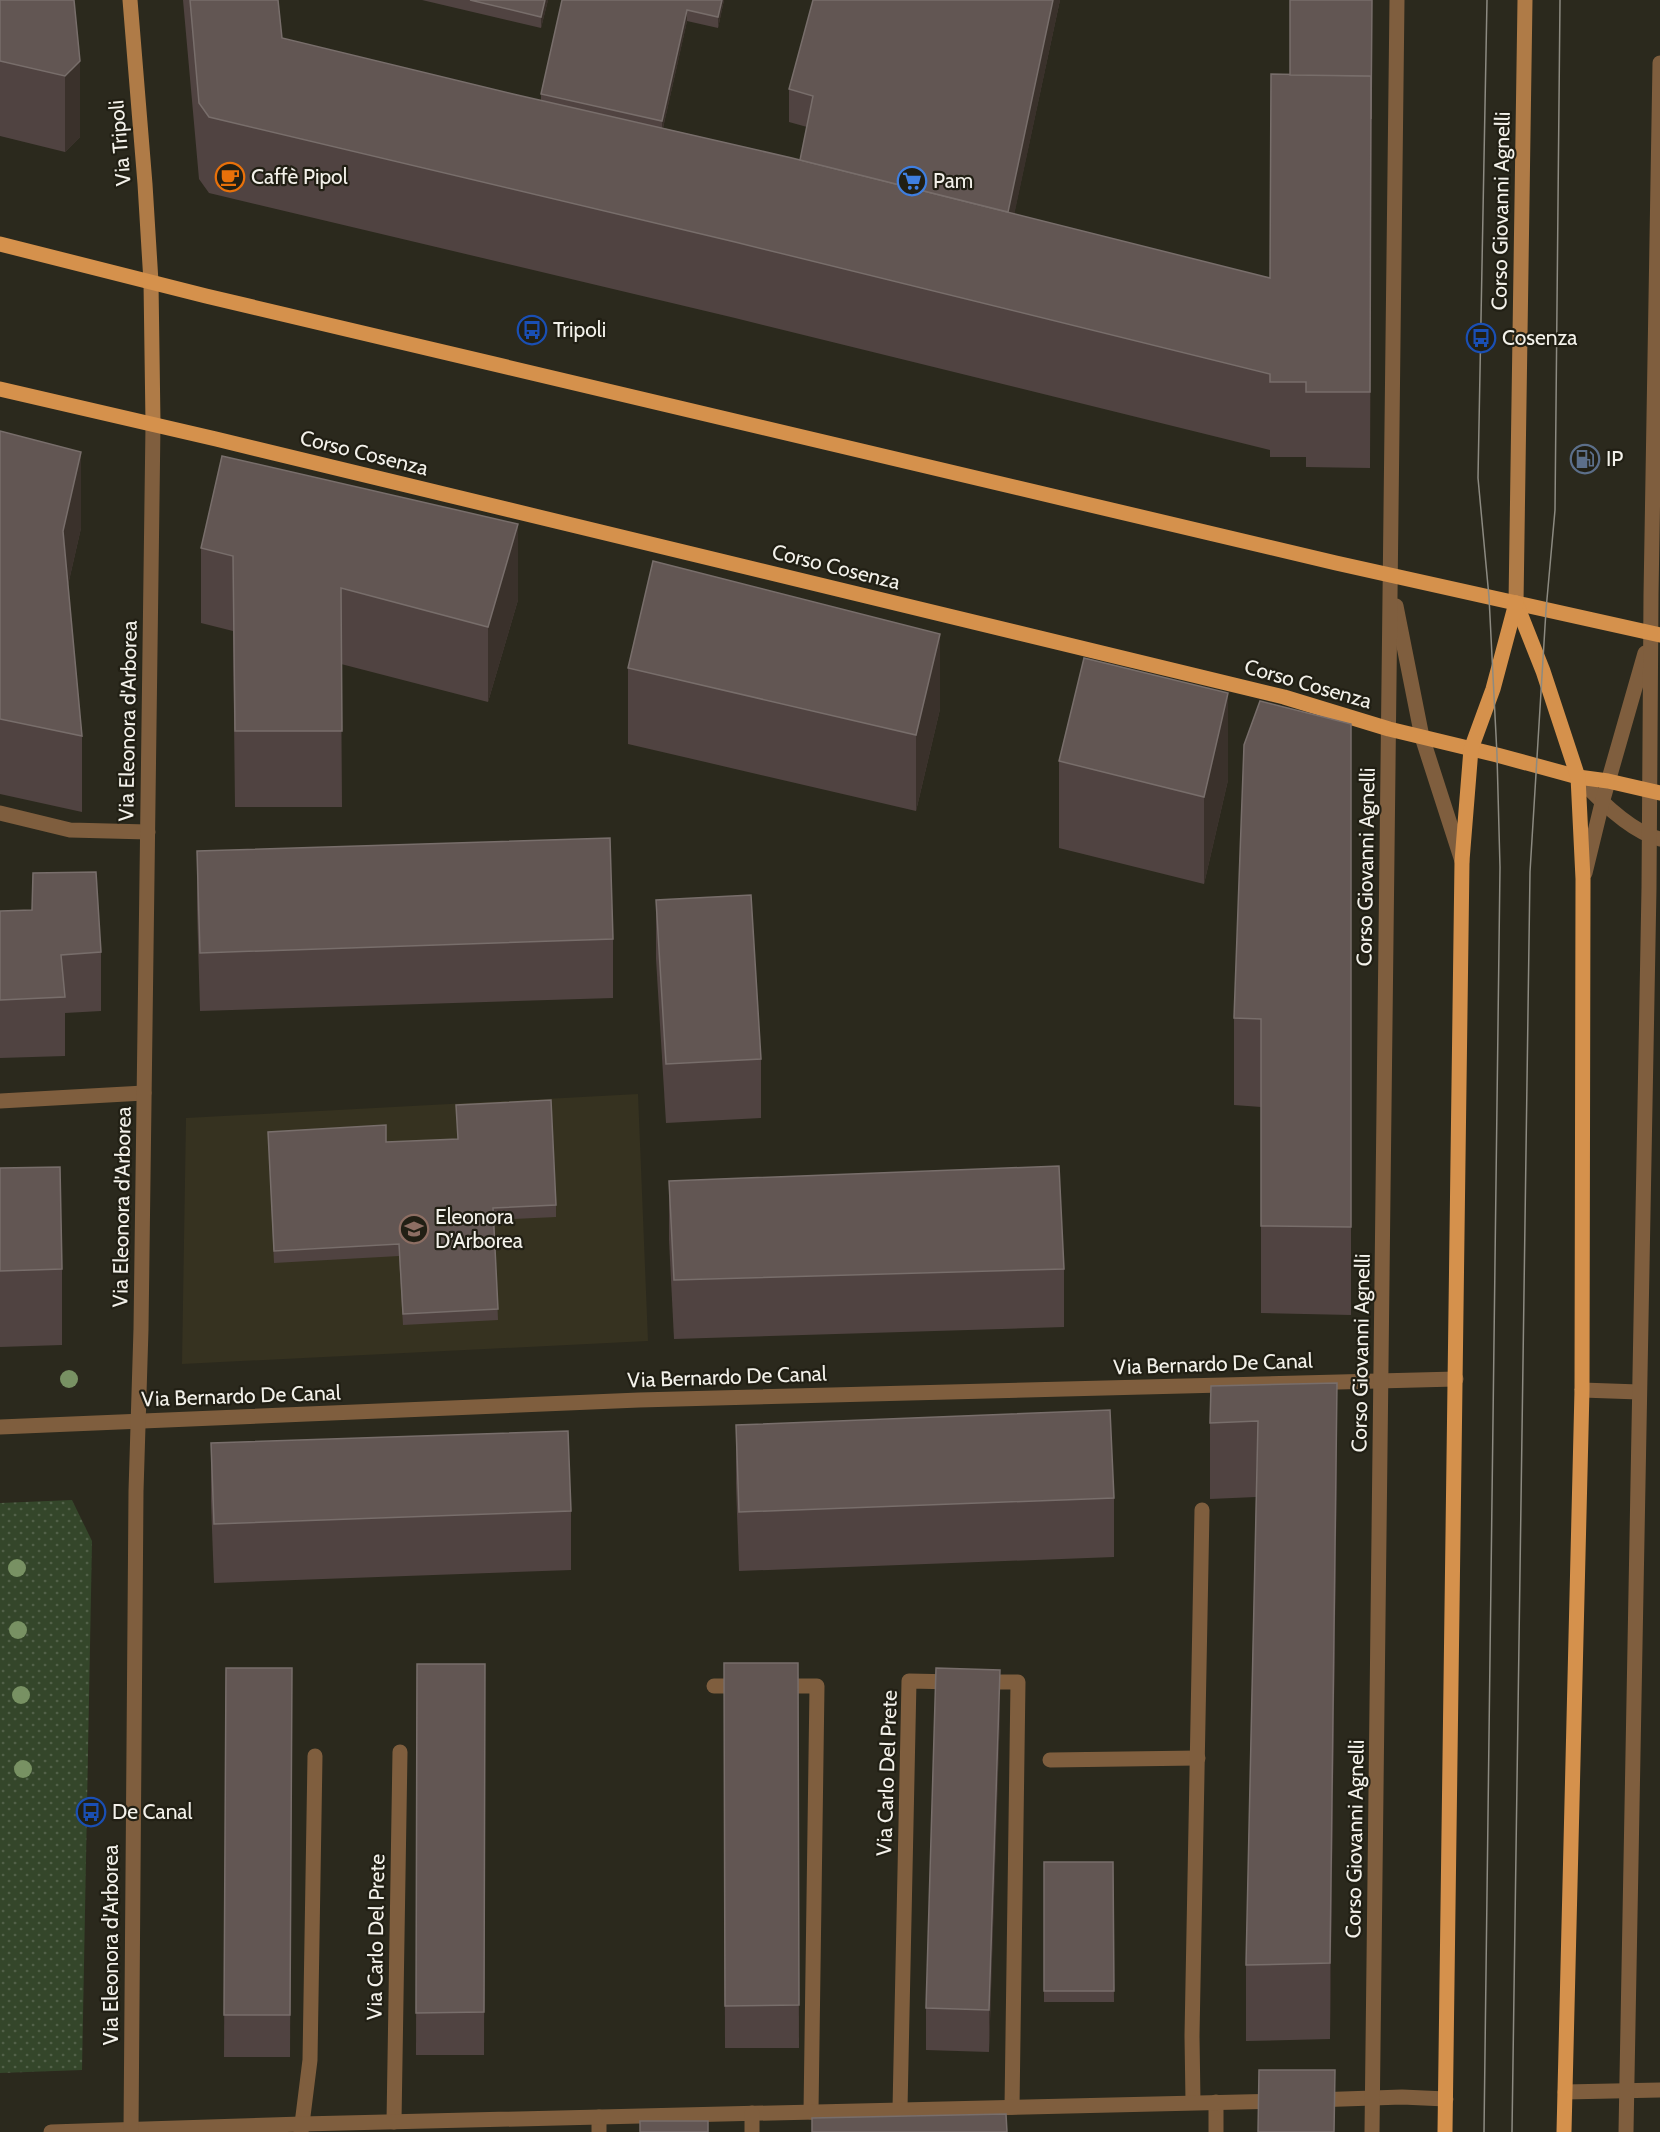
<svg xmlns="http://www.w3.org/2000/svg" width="1660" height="2132" font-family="Cabin,sans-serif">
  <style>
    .built { fill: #363220 }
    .park { fill: url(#park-dots) }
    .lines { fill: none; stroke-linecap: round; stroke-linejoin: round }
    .lane { stroke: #7f5e3e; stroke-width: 15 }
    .street { stroke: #7f5e3e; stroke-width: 15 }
    .secondary { stroke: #af7b47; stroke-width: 15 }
    .primary { stroke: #d5914c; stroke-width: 15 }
    .tram { stroke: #8c8a81; stroke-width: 1.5 }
    .tree { fill: #789163 }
    .wall { fill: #504341 }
    .shaded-wall { fill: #3a312b }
    .building { fill: #625653; stroke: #786e6b; stroke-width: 1.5 }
    .labels { text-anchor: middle; stroke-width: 4.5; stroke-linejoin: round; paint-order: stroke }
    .street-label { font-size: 21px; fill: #f3f1ea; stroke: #211f14 }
    .poi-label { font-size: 21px; fill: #f3f1ea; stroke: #211f14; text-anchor: start }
  </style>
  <defs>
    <pattern id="park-dots" width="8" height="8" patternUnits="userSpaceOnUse" patternTransform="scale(1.5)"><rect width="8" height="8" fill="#34462a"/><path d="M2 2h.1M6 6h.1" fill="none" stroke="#526149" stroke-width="1.8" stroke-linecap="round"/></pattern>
  </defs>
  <rect width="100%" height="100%" fill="#2b291d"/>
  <!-- built -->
  <polygon class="built" points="638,1094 648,1341 182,1364 186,1118"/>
  <!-- park -->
  <polygon class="park" points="72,1500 92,1541 82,2070 0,2073 0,1503"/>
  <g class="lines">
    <!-- lane -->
    <g class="lane">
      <polyline points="0,813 70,830 148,832"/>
      <polyline points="980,1682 1018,1682 1012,2107"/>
      <polyline points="714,1686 744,1686"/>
      <polyline points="780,1686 817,1686 811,2112"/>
      <polyline points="1050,1760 1198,1758"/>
      <polyline points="1193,2102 1192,2036 1202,1510"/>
      <polyline points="900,2109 909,1681 956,1682"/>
      <polyline points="394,2122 400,1752"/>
      <polyline points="301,2132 310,2060 315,1756"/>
      <polyline points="599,2132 599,2117"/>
      <polyline points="1216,2132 1216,2102"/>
    </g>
    <!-- street -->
    <g class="street">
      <polyline points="1396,606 1422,737 1462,861"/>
      <path d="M 1578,777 C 1598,799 1631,832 1660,839"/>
      <polyline points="1585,873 1602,803 1645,653"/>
      <polyline points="0,1101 144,1093"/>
      <polyline points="1582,1390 1639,1392"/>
      <polyline points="0,1427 639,1400 1456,1379"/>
      <polyline points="1565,2092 1660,2090"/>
      <polyline points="1314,2100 1402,2097 1446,2099"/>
      <polyline points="51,2132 302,2124 1278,2101"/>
      <polyline points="131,2132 136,1491 141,1329 153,424"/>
      <polyline points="752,2132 752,2113"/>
      <polyline points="1372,2132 1397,0"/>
      <polyline points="1626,2132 1649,888 1651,595 1660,63"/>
    </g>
    <!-- secondary -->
    <g class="secondary">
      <polyline points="130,0 145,184 151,282 153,424"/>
      <polyline points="1516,603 1525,0"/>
    </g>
    <!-- primary -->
    <g class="primary">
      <polyline points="0,244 206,296 1336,563 1660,635"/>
      <polyline points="0,389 216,439 1284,697 1389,729 1497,755 1578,777 1608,781 1660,793"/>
      <polyline points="1516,603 1543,671 1578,777 1583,879 1582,1390 1564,2132"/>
      <polyline points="1445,2132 1462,861 1471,749 1493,689 1516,603"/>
    </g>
    <!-- tram -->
    <g class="tram">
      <polyline points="1484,2132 1500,867 1497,755 1489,597 1478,478 1487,0"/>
      <polyline points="1512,2132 1530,872 1546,610 1555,510 1560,0"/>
    </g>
  </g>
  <!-- trees -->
  <g class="tree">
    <circle cx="69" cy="1379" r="9"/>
    <circle cx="17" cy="1568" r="9"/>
    <circle cx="18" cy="1630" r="9"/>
    <circle cx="21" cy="1695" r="9"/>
    <circle cx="23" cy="1769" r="9"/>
  </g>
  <!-- wall -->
  <g class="wall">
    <polygon points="0,0 74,0 80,137 65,152 0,136"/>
    <polygon points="183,0 278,0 282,38 541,101 541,94 562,0 724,0 718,28 687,21 663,128 800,160 807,127 789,122 789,89 813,0 1060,0 1014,214 1270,278 1290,75 1372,0 1370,468 1306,467 1306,457 1270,457 1270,450 735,318 209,193 199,179"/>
    <polygon points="422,0 548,0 541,28"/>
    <polygon points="0,431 81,528 68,585 82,736 82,812 0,794"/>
    <polygon points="201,548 518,600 488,702 341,664 342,807 235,807 233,631 201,623"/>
    <polygon points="628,668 940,709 916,811 628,744"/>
    <polygon points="1351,724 1351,1315 1261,1313 1261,1107 1234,1105 1234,1018"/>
    <polygon points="1059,761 1228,780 1204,884 1059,848"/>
    <polygon points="197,851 613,939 613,998 200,1011 197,909"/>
    <polygon points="656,900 761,1059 761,1118 666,1123 656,959"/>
    <polygon points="0,911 101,952 101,1011 65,1013 65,1056 0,1058"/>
    <polygon points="268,1132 386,1142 457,1139 556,1205 556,1217 494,1220 498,1320 403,1325 399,1256 274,1263"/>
    <polygon points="0,1168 62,1269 62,1345 0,1347"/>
    <polygon points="669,1181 1064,1269 1064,1327 674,1339 669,1240"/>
    <polygon points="1211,1386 1337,1458 1330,2039 1246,2041 1246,1965 1256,1497 1210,1499 1210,1423"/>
    <polygon points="736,1425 1114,1498 1114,1557 739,1571 736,1484"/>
    <polygon points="211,1443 571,1511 571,1570 214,1583 211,1502"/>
    <polygon points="724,1663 798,1663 799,2048 725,2048"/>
    <polygon points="417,1664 485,1664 484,2055 416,2055"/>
    <polygon points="226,1668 292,1668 290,2057 224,2057"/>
    <polygon points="1000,1712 989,2052 926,2050 926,2008"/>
    <polygon points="1044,1862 1113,1862 1114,2002 1044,2002"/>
  </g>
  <!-- shaded-wall -->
  <g class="shaded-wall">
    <polygon points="545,0 548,0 541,28 541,17"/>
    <polygon points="722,0 724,0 718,28 718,17"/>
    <polygon points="1053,0 1060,0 999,286 999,253"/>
    <polygon points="687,10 687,21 662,132 662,121"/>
    <polygon points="80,61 80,137 65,152 65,76"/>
    <polygon points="1371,151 1370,468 1370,392"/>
    <polygon points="81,452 81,528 63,607 63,531"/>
    <polygon points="518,524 518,600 488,702 488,627"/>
    <polygon points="940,634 940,709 916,811 916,735"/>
    <polygon points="1228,693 1228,780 1204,884 1204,797"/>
    <polygon points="1337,1383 1337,1458 1330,2039 1330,1963"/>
    <polygon points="1000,1670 1000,1712 989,2052 989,2010"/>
  </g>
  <!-- building -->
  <g class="building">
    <polygon points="0,0 74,0 80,61 65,76 0,61"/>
    <polygon points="190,0 278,0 282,38 513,94 792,158 1270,278 1271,74 1371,76 1370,392 1306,392 1306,382 1270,382 1270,374 735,242 209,117 199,103"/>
    <polygon points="470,0 545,0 541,17"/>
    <polygon points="562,0 722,0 718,17 687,10 662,121 541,94"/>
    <polygon points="813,0 1053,0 1008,212 800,160 813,96 789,89"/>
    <polygon points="1290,0 1372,0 1371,119 1371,76 1290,75"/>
    <polygon points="0,431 81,452 63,531 82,736 0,719"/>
    <polygon points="222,456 518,524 488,627 341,588 342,731 235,731 233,556 201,548"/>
    <polygon points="653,561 940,634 916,735 628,668"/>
    <polygon points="1084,658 1228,693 1204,797 1059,761"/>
    <polygon points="1260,701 1351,724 1351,1227 1261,1226 1261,1019 1234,1018 1244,745"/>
    <polygon points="610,838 613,939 200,953 197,851"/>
    <polygon points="96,872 101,952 61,955 65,997 0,1000 0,911 32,910 33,873"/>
    <polygon points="751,895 761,1059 666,1064 656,900"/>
    <polygon points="551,1100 556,1205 493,1208 498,1309 403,1314 399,1244 274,1251 268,1132 386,1125 386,1142 458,1139 456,1105"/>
    <polygon points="1059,1166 1064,1269 674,1280 669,1181"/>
    <polygon points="60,1167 62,1269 0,1271 0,1168"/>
    <polygon points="1337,1383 1330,1963 1246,1965 1258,1421 1210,1423 1211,1386"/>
    <polygon points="1110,1410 1114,1498 739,1512 736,1425"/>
    <polygon points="568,1431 571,1511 214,1524 211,1443"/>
    <polygon points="724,1663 798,1663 799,2005 725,2006"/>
    <polygon points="417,1664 485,1664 484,2012 416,2013"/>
    <polygon points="226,1668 292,1668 290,2015 224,2015"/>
    <polygon points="936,1668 1000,1670 989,2010 926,2008"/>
    <polygon points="1044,1862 1113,1862 1114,1991 1044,1991"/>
    <polygon points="1259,2070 1335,2070 1334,2132 1258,2132"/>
    <polygon points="1006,2114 1007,2132 812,2132 812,2118"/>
    <rect x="640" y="2121" width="68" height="11"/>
  </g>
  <!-- icons -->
  <defs>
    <g id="cafe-ring" transform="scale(1.5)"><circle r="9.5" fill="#211f14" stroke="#e8710a" stroke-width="1.5"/><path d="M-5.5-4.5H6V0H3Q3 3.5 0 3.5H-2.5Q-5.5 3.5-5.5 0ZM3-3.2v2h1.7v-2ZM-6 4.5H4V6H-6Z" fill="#e8710a"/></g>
    <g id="supermarket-ring" transform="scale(1.5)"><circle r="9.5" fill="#211f14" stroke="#3f7fe0" stroke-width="1.5"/><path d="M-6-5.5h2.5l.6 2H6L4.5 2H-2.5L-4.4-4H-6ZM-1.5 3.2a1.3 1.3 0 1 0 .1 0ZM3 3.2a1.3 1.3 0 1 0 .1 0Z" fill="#3f7fe0"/></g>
    <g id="bus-ring" transform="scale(1.5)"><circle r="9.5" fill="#211f14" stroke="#1a4fb4" stroke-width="1.5"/><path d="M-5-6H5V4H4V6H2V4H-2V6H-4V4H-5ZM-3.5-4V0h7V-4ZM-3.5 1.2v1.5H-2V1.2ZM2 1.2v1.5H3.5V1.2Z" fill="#1a4fb4"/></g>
    <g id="fuel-ring" transform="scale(1.5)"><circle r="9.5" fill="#211f14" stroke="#5c6f8a" stroke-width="1.5"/><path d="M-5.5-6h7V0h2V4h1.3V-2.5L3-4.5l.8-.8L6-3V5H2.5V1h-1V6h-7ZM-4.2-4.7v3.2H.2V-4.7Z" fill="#5c6f8a"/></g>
    <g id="school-ring" transform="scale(1.5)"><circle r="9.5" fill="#211f14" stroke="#8d6e63" stroke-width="1.5"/><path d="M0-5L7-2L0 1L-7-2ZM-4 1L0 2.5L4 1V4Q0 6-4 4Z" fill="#8d6e63"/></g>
  </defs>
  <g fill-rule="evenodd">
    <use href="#cafe-ring" x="230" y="177"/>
    <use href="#supermarket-ring" x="912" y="181"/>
    <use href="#bus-ring" x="532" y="330"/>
    <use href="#bus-ring" x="1481" y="338"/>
    <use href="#fuel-ring" x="1585" y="459"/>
    <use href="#school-ring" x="414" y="1229"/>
    <use href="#bus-ring" x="91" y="1812"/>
  </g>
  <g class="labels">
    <!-- street labels -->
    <g class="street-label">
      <text transform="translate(120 143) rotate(-95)" y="7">Via Tripoli</text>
      <text transform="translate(1501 211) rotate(-89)" y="7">Corso Giovanni Agnelli</text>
      <text transform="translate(364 453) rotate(14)" y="7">Corso Cosenza</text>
      <text transform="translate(836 567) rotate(14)" y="7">Corso Cosenza</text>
      <text transform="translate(1308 684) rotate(16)" y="7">Corso Cosenza</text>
      <text transform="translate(128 721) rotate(-89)" y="7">Via Eleonora d'Arborea</text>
      <text transform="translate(1366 867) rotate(-89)" y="7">Corso Giovanni Agnelli</text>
      <text transform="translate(122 1207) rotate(-89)" y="7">Via Eleonora d'Arborea</text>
      <text transform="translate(1361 1353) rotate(-89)" y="7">Corso Giovanni Agnelli</text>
      <text transform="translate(1213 1364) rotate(-2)" y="7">Via Bernardo De Canal</text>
      <text transform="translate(727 1377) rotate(-2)" y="7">Via Bernardo De Canal</text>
      <text transform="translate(241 1396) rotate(-2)" y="7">Via Bernardo De Canal</text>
      <text transform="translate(887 1773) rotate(-88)" y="7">Via Carlo Del Prete</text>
      <text transform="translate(1355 1839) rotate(-89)" y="7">Corso Giovanni Agnelli</text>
      <text transform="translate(376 1937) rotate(-89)" y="7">Via Carlo Del Prete</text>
      <text transform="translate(111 1945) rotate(-90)" y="7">Via Eleonora d'Arborea</text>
    </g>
    <!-- poi labels -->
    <g class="poi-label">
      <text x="251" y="184">Caffè Pipol</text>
      <text x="933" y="188">Pam</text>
      <text x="553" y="337">Tripoli</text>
      <text x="1502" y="345">Cosenza</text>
      <text x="1606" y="466">IP</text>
      <text x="435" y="1224">Eleonora<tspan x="435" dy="24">D’Arborea</tspan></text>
      <text x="112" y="1819">De Canal</text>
    </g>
  </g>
</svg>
